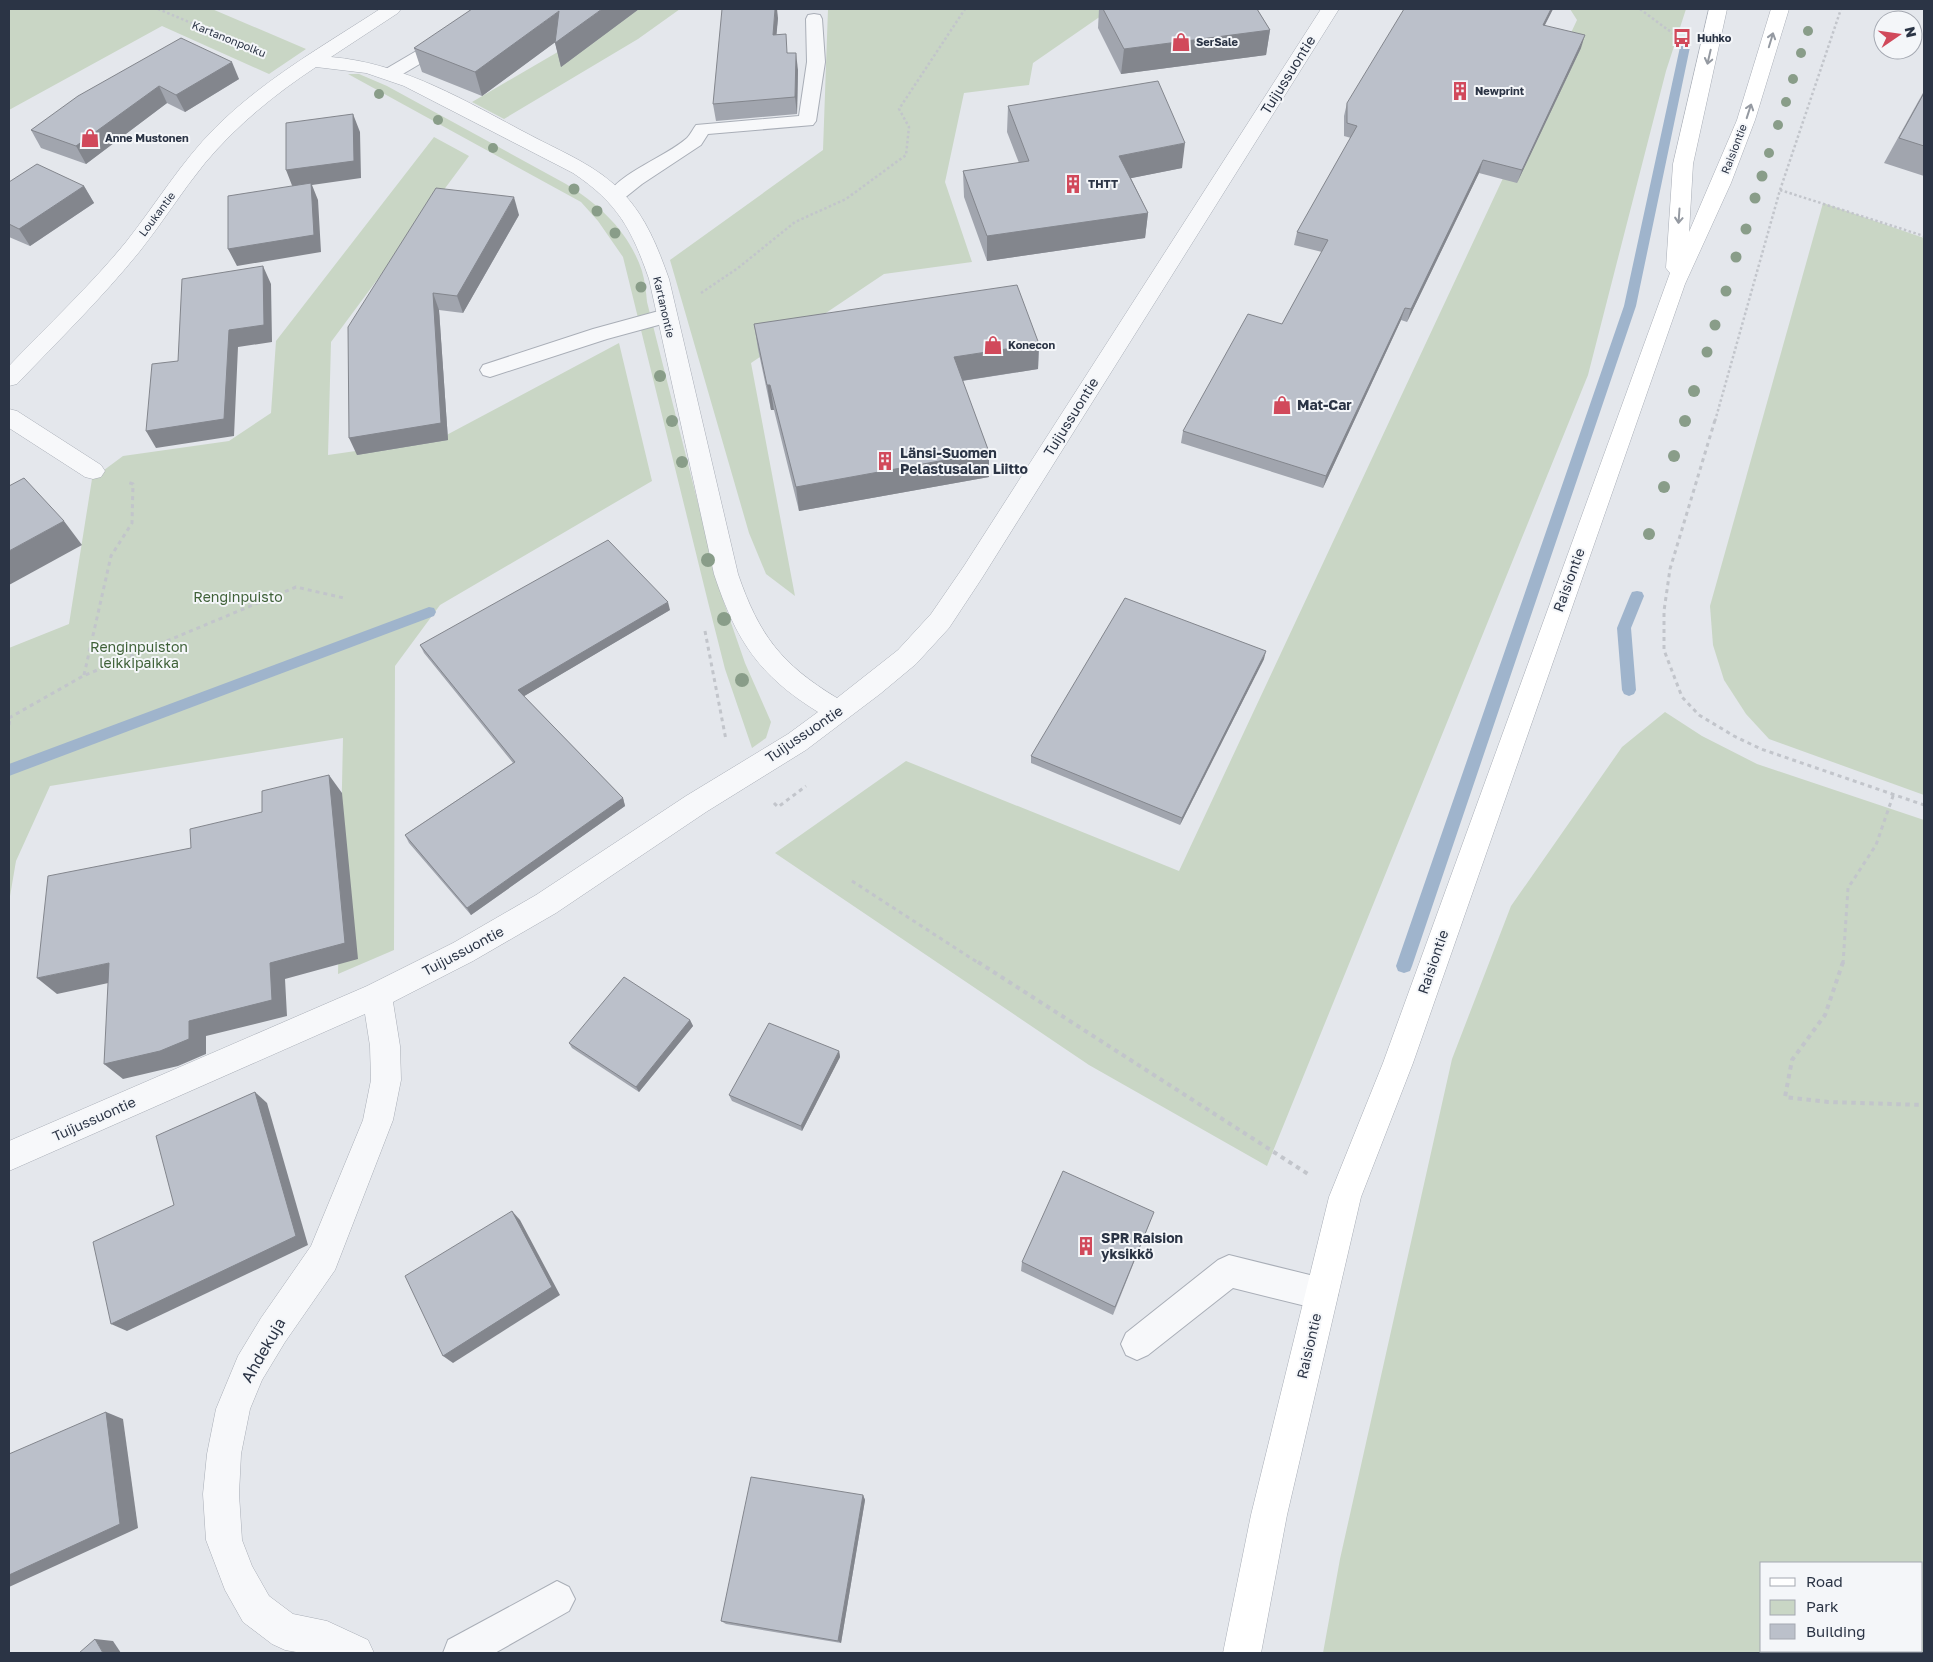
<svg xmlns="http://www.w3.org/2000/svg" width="1933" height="1662" font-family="'Golos Text',sans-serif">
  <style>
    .green { fill: #c9d6c5; fill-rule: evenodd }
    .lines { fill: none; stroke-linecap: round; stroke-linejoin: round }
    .stream { fill: #9fb4cc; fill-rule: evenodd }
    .lane-casing { stroke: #a9aeb7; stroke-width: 2 }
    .street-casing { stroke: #a9aeb7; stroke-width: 1 }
    .secondary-casing { stroke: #a9aeb7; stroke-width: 1 }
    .path-far2 { stroke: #c2c5cb; stroke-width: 2.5; stroke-dasharray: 2.5 2.5; stroke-linecap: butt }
    .path-far1 { stroke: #c2c5cb; stroke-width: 3; stroke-dasharray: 4 4; stroke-linecap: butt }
    .path { stroke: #c2c5cb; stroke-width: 4; stroke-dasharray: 4.5 4.5; stroke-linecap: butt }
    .lane { fill: #f7f8fa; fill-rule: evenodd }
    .street { fill: #f7f8fa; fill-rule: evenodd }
    .secondary { fill: #fff; fill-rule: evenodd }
    .tree { fill: #899d89 }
    .wall { fill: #a1a5ae }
    .shaded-wall { fill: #83868d }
    .building { fill: #bbc0ca; stroke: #83868d }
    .oneway { stroke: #959aa2 }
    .labels { text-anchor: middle; stroke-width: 4; stroke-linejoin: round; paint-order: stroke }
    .far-poi-label { font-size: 11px; font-weight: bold; fill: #2b3445; stroke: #f4f6f9; text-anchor: start }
    .far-street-label { font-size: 11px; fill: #2b3445; stroke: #f4f6f9 }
    .street-label { font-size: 14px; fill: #2b3445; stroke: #f4f6f9 }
    .poi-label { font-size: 14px; font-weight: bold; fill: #2b3445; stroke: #f4f6f9; text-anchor: start }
    .park-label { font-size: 14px; fill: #3f6138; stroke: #f4f6f9 }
    .near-street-label { font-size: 16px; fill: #2b3445; stroke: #f4f6f9 }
  </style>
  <rect width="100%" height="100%" fill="#e4e7ec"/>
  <!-- green -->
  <g class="green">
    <polygon points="9,9 212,9 306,49 269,74 162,26 9,110"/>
    <polygon points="627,9 680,9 638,39 504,119 472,102 604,25"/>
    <polygon points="828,9 1111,9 1033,63 1029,85 964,93 945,182 972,262 884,274 751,363 795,596 766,574 749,533 670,260 823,150"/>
    <polygon points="1570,9 1686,9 1666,71 1588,375 1267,1166 1089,1065 775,853 906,761 1179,871 1577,20"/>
    <path d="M 348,74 L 359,74 L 387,86 L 566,184 C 600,205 629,232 642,271 C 645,281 646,292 647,302 L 721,594 L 745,663 L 771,722 L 766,738 L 752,748 L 725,669 L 708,602 L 623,257 L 598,221 L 581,202 Z"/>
    <polygon points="434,137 469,156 331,342 328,455 439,439 619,343 652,481 440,605 395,666 394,950 338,974 343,738 50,786 16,861 9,902 9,648 69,624 92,479 123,456 229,441 271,413 276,341"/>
    <polygon points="1823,203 1924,238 1924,795 1769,739 1746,714 1724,680 1713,645 1710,606"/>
    <path d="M 1665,712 L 1702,736 L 1757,764 L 1924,820 L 1924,1653 L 1323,1653 L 1340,1559 L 1452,1059 L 1511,906 L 1622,747 ZM 1762,1563 L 1922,1563 L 1922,1651 L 1762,1651 Z"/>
  </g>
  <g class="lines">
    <!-- stream -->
    <g class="stream">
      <polygon points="1685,44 1690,47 1636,306 1412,966 1410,971 1404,973 1398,971 1396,966 1624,306 1680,47"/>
      <polygon points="1637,591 1642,592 1644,596 1631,628 1636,690 1634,694 1629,696 1624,694 1622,690 1617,628 1630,596 1632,592"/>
      <polygon points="429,607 434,608 436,612 434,616 9,776 9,764"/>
    </g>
    <!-- lane casing -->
    <g class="lane-casing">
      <g id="lane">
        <polygon points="488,9 508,9 506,13 396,78 390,79 384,78 381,74 384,70"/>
        <path d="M 814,14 L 820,15 L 822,19 L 825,62 L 816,121 L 813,125 L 708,134 L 701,145 L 642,184 L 622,200 L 615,202 L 608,200 L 606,196 C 622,171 664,158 687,138 C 690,135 693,129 696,125 L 799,116 L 807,62 L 806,19 L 808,15 Z"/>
        <polygon points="666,309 673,311 676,316 673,321 607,339 490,377 483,375 480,370 483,365 593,329"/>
        <polygon points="1229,1255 1322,1278 1333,1283 1338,1294 1333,1305 1322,1310 1233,1288 1148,1355 1137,1360 1126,1355 1121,1344 1126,1333 1218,1260"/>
        <polygon points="557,1581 569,1587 575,1599 569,1611 495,1653 443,1653 448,1640"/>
      </g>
    </g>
    <!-- street casing -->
    <g class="street-casing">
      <g id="street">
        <path d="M 380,9 L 401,9 L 398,13 L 331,57 C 404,63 467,102 530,135 C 562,152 598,166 623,193 C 646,217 658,248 669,279 L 738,574 C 759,635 781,664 837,698 L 898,650 L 931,614 L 964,566 L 1321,9 L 1339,9 L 982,578 L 949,628 L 916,664 L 880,694 L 806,750 L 706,812 L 556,913 L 473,961 L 393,1002 L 400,1046 L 401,1080 L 393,1120 L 335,1270 L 285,1342 L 262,1380 L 250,1409 L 241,1454 L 239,1494 L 242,1540 L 252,1566 L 269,1596 L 293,1614 L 327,1621 L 368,1640 L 374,1653 L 302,1653 L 285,1650 L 272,1644 L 243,1622 L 225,1590 L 206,1540 L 203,1494 L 207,1454 L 216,1409 L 238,1356 L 261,1318 L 311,1246 L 363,1120 L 371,1080 L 370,1046 L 365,1014 L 9,1171 L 9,1141 L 367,986 L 453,943 L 536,895 L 686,796 L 788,734 L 818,712 C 758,675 736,640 714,574 L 649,279 C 632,230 618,203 573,173 L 404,86 L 366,73 L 316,67 C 275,94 237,125 205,163 C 182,191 163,222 140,251 C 102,298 58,341 17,384 L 9,386 L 9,366 C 48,325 90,286 126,242 C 156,204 181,162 215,128 C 263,80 323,46 380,9 Z"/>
        <polygon points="9,409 17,411 101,465 105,471 101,477 93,479 85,477 9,428"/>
      </g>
    </g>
    <!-- secondary casing -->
    <g class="secondary-casing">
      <polygon id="secondary" points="1709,9 1727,9 1693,164 1689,232 1737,120 1771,9 1789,9 1755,120 1731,183 1685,284 1413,1063 1361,1197 1287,1515 1261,1653 1223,1653 1251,1515 1329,1197 1383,1063 1670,273 1666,268 1673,164"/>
    </g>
    <!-- path-far2 -->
    <g class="path-far2">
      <polyline points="158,9 263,53"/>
      <polyline points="1640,9 1675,35"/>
      <polyline points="1780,190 1924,236"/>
      <polyline points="701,293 738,268 795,222 846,199 906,155 909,127 899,109 965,9"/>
      <polyline points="1715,421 1780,190 1841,9"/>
    </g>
    <!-- path-far1 -->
    <g class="path-far1">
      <polyline points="1715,420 1670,569 1664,611 1664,650 1682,697 1699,715 1734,736 1761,749 1924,805"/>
      <polyline points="705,631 726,740"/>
      <polyline points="84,675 111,556 132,523 133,484 127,482"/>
      <polyline points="9,718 83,676 296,587 344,598"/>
      <polyline points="9,725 10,717"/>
      <polyline points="774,803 778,807 806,786"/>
      <polyline points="852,881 980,964"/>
      <polyline points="1843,964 1848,888 1876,845 1894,793"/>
    </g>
    <!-- path -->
    <g class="path">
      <polyline points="978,962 1308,1174"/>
      <polyline points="1843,962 1825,1015 1792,1060 1785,1097 1828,1102 1924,1105"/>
    </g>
    <!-- lane -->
    <use href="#lane" class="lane"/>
    <!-- street -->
    <use href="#street" class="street"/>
    <!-- secondary -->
    <use href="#secondary" class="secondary"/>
  </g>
  <!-- trees -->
  <g class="tree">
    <circle cx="1808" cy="31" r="5"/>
    <circle cx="1801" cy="53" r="5"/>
    <circle cx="1793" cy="79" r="5"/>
    <circle cx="379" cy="94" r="5"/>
    <circle cx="1786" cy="102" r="5"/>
    <circle cx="438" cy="120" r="5"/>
    <circle cx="1778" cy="125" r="5"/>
    <circle cx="493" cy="148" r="5"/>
    <circle cx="1769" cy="153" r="5"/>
    <circle cx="1762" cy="176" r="5.5"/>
    <circle cx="574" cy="189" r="5.5"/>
    <circle cx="1755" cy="198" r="5.5"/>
    <circle cx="597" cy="211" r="5.5"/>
    <circle cx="1746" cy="229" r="5.5"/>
    <circle cx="615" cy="233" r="5.5"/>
    <circle cx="1736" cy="257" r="5.5"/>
    <circle cx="641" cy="287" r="5.5"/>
    <circle cx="1726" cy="291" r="5.5"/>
    <circle cx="1715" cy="325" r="5.5"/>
    <circle cx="1707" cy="352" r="5.5"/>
    <circle cx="660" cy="376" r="6"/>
    <circle cx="1694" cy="391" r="6"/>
    <circle cx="672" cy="421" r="6"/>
    <circle cx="1685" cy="421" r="6"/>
    <circle cx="1674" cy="456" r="6"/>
    <circle cx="682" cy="462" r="6"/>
    <circle cx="1664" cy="487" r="6"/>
    <circle cx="1649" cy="534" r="6"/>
    <circle cx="708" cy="560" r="7"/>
    <circle cx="724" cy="619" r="7"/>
    <circle cx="742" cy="680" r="7"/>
  </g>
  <!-- wall -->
  <g class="wall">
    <polygon points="639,9 561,67 555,42 482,96 422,72 414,48"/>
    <polygon points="1099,9 1257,9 1270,30 1266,55 1121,74 1098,28"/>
    <polygon points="1553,9 1545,25 1581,48 1517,183 1479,173 1407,322 1401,320 1323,488 1181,443 1183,431 1282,324 1322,252 1294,245 1297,232 1351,138 1344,136 1344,116 1347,103"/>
    <polygon points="778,18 776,35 798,70 797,114 716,121 713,104"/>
    <polygon points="181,38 239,79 185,112 167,103 86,164 41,148 31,130"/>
    <polygon points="1924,91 1924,176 1884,163"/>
    <polygon points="1008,106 1182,168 1131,178 1148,213 1145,238 987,261 964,197 963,171 1019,163 1007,132"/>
    <polygon points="9,182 84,186 94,203 30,246 9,237"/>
    <polygon points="519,215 463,313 439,310 448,440 357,455 348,327"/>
    <polygon points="754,324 1039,344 1038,369 962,381 989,452 989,477 799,511 774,410 771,410 758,349"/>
    <polygon points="670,610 524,696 623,798 625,806 471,915 409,843 405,835 513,763 424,653 420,645"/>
    <polygon points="1264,659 1180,825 1031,763 1031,756"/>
    <polygon points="690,1020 693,1026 639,1092 572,1048 569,1043"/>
    <polygon points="839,1051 840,1057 802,1131 732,1101 729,1095"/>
    <polygon points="1150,1222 1113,1315 1021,1271 1022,1262"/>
    <polygon points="863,1495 865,1500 841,1643 726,1624 721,1621"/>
  </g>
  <!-- shaded-wall -->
  <g class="shaded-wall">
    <polygon points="602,9 639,9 561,67 555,43"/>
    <polygon points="775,9 777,9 778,18 775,52 773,35"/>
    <polygon points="1551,9 1553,9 1538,38 1543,25"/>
    <polygon points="559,11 565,35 482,96 475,72"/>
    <polygon points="1270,30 1266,55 1121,74 1124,49"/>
    <polygon points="1585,35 1581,48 1517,183 1522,170"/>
    <polygon points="796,53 798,70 797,114 795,97"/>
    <polygon points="232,62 239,79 185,112 176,95"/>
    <polygon points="159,86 167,103 86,164 76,146"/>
    <polygon points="353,114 360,132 361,178 312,185 318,200 321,252 237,266 228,249 293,188 286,170"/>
    <polygon points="1185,143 1182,168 1117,181 1119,156"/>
    <polygon points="1483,160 1479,173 1407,322 1411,309"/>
    <polygon points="84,186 94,203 30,246 19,229"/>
    <polygon points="514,197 519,215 463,313 457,296"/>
    <polygon points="1148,213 1145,238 987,261 987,236"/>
    <polygon points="263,266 271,284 272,342 238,347 234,436 156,448 146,431 229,330"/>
    <polygon points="433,293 439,310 448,440 357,455 349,438"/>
    <polygon points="1405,308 1401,320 1323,488 1326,476"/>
    <polygon points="1039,344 1038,369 954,382 954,357"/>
    <polygon points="767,385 770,385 774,410 771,410"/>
    <polygon points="989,452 989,477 799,511 796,487"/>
    <polygon points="64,521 82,545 9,585 9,551"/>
    <polygon points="668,602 670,610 521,698 518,690"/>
    <polygon points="1266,651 1264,659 1180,825 1182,818"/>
    <polygon points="329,775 342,793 358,959 285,979 287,1016 206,1036 206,1054 178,1066 123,1079 104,1064 270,963"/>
    <polygon points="623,798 625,806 471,915 467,908"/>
    <polygon points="109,963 127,979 57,994 37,978"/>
    <polygon points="690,1020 693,1026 639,1092 636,1087"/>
    <polygon points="839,1051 840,1057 802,1131 801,1126"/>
    <polygon points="255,1092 267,1103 308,1245 127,1331 111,1324"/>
    <polygon points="512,1211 520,1220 560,1295 453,1363 443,1356"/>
    <polygon points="106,1412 123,1419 138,1528 9,1587 9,1575"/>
    <polygon points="863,1495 865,1500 841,1643 838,1641"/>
    <polygon points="95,1639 113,1641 121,1653 103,1653"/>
  </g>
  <!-- building -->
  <g class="building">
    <polygon points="472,9 602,9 555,43 559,11 475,72 414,48"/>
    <polygon points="722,9 775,9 773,35 786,34 787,53 796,53 795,97 713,104"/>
    <polygon points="1103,9 1257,9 1270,30 1124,49"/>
    <polygon points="1404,9 1551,9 1543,25 1585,35 1522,170 1483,160 1411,309 1405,308 1326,476 1183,431 1248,314 1282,324 1328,240 1297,232 1357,126 1347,123 1347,103"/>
    <polygon points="181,38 232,62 176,95 159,86 76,146 31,130 78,96"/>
    <polygon points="1158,81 1185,143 1119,156 1148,213 987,236 963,171 1029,161 1008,106"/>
    <polygon points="1924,93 1924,146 1899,138"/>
    <polygon points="353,114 354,161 286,170 286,123"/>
    <polygon points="37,164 84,186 19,229 9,224 9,182"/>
    <polygon points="311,183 314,235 228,249 228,196"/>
    <polygon points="436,188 514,197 457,296 433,293 441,423 349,438 348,327"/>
    <polygon points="263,266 264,325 229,330 224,419 146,431 152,364 178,361 182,279"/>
    <polygon points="1017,285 1039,344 954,357 989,452 796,487 770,385 767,385 754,324"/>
    <polygon points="24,478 64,521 9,551 9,486"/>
    <polygon points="608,540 668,602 518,690 623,798 467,908 405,835 515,762 420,645"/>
    <polygon points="1125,598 1266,651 1182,818 1031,756"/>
    <polygon points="329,775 345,943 270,963 272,1000 189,1021 189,1039 160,1051 104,1064 109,963 37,978 48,876 191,848 190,829 262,812 262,791"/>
    <polygon points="624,977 690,1020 636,1087 569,1043"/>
    <polygon points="769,1023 839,1051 801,1126 729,1095"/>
    <polygon points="255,1092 296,1236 111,1324 93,1242 174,1205 156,1136"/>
    <polygon points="1063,1171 1154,1212 1115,1307 1022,1262"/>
    <polygon points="512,1211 552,1287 443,1356 405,1276"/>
    <polygon points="106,1412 120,1524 9,1575 9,1454"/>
    <polygon points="751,1477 863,1495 838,1641 721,1621"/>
    <polygon points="95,1639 103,1653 79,1653"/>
  </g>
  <!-- one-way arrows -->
  <defs><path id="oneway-shaft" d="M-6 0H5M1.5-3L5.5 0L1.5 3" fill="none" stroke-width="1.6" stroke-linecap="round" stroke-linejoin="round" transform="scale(1.25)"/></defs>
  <g class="oneway">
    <use href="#oneway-shaft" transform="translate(1771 40) rotate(-73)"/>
    <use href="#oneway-shaft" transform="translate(1709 57) rotate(103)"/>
    <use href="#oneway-shaft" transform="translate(1749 111) rotate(-72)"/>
    <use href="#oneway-shaft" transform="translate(1679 216) rotate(94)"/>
  </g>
  <!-- icons -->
  <defs>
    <g id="bus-bare" transform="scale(1.5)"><path d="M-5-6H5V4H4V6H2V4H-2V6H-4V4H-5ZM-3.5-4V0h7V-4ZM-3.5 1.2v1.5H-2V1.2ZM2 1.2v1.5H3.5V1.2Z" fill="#d1495b" stroke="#f4f6f9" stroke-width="2.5" paint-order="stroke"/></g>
    <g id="shop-bare" transform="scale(1.5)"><path d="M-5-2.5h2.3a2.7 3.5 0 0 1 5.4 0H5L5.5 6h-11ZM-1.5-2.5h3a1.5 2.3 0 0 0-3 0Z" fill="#d1495b" stroke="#f4f6f9" stroke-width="2.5" paint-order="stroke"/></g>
    <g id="building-bare" transform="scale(1.5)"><path d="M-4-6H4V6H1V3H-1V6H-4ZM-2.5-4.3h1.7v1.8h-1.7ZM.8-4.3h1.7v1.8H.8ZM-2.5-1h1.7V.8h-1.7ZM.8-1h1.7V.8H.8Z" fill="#d1495b" stroke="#f4f6f9" stroke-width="2.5" paint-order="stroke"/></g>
  </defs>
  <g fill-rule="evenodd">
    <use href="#bus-bare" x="1682" y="38"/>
    <use href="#shop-bare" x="1181" y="42"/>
    <use href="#building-bare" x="1460" y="91"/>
    <use href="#shop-bare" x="90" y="138"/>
    <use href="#building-bare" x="1073" y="184"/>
    <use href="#shop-bare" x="993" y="345"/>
    <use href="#shop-bare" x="1282" y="405"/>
    <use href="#building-bare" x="885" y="461"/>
    <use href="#building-bare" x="1086" y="1246"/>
  </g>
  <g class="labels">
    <!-- far-poi labels -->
    <g class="far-poi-label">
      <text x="1697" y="42">Huhko</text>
      <text x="1196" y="46">SerSale</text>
      <text x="1475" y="95">Newprint</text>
      <text x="105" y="142">Anne Mustonen</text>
      <text x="1088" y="188">THTT</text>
      <text x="1008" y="349">Konecon</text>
    </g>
    <!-- far-street labels -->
    <g class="far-street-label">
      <text transform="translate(229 39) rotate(22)" y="4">Kartanonpolku</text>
      <text transform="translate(1734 149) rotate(-69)" y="4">Raisiontie</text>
      <text transform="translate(157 214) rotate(-53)" y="4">Loukantie</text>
      <text transform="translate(664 307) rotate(77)" y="4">Kartanontie</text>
    </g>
    <!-- street labels -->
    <g class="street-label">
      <text transform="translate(1288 75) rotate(-58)" y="5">Tuijussuontie</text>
      <text transform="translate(1071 417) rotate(-58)" y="5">Tuijussuontie</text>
      <text transform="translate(1569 580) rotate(-70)" y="5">Raisiontie</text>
      <text transform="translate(804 734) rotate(-34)" y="5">Tuijussuontie</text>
      <text transform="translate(463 951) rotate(-28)" y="5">Tuijussuontie</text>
      <text transform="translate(1433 962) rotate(-71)" y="5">Raisiontie</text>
      <text transform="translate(94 1119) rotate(-24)" y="5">Tuijussuontie</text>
      <text transform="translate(1309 1346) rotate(-77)" y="5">Raisiontie</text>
    </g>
    <!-- poi labels -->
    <g class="poi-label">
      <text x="1297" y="410">Mat-Car</text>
      <text x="900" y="458">Länsi-Suomen<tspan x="900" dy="16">Pelastusalan Liitto</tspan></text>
      <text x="1101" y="1243">SPR Raision<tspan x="1101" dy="16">yksikkö</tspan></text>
    </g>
    <!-- park labels -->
    <g class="park-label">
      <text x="238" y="602">Renginpuisto</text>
      <text x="139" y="652">Renginpuiston<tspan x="139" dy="16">leikkipaikka</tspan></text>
    </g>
    <!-- near-street labels -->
    <g class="near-street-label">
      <text transform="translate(263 1350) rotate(-60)" y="6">Ahdekuja</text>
    </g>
  </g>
  <!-- border -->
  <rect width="1933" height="1662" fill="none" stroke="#2b3445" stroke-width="20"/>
  <!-- legend -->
  <rect x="1760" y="1562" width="162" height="90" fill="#f4f6f9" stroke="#a4a8b1"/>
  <rect x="1770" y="1578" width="25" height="8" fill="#ffffff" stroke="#a4a8b1"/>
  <text x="1806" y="1587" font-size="15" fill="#2b3445">Road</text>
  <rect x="1770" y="1600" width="25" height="15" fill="#c9d6c5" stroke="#a4a8b1"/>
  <text x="1806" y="1612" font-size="15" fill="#2b3445">Park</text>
  <rect x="1770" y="1624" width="25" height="15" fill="#bbc0ca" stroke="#a4a8b1"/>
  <text x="1806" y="1637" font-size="15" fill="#2b3445">Building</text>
  <!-- north arrow -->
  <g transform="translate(1898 35) rotate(77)"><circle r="24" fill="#f4f6f9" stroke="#a4a8b1"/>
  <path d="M0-4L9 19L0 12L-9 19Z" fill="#d1495b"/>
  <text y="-8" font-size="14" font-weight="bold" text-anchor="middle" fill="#2b3445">N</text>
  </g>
</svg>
